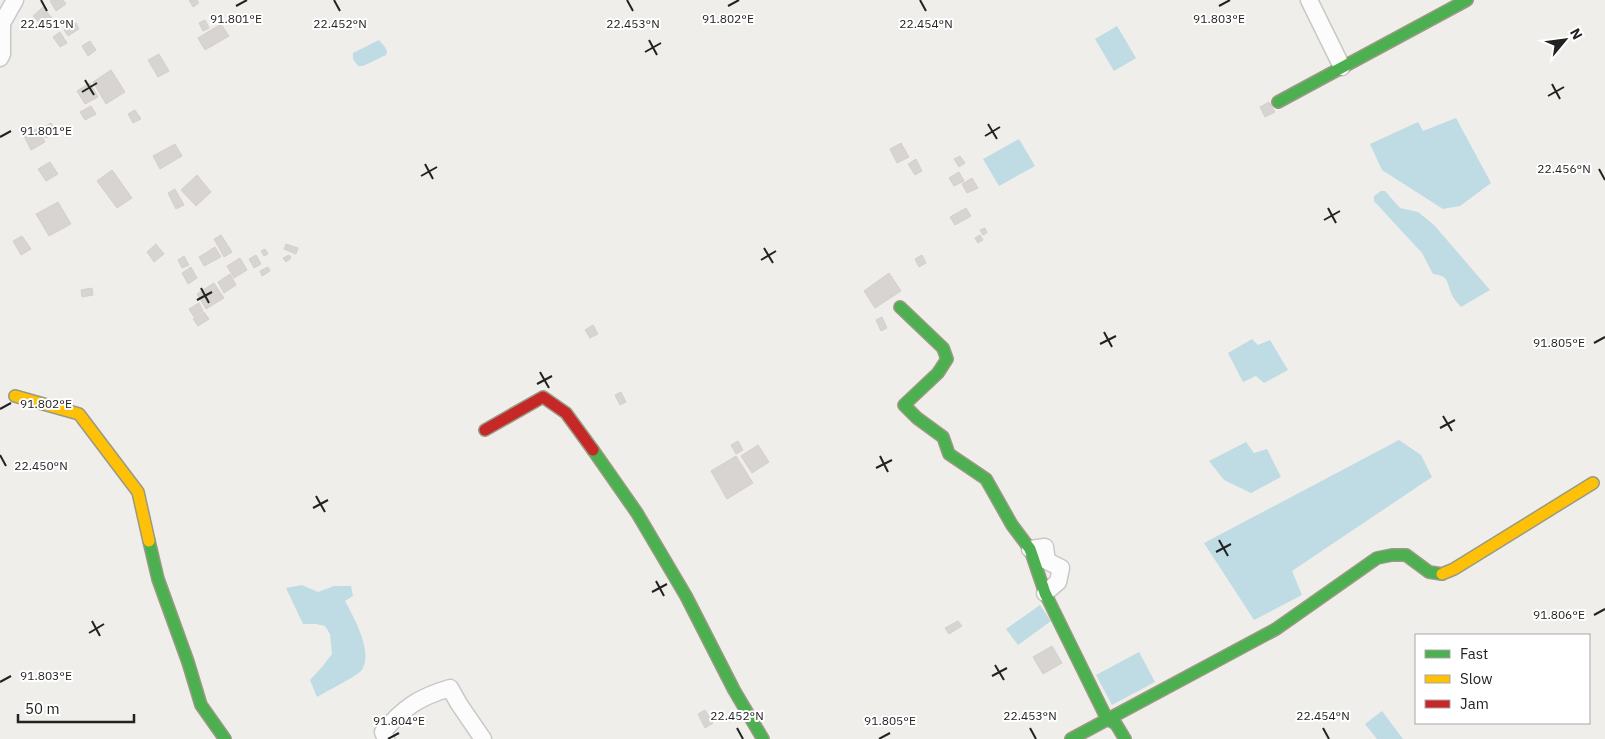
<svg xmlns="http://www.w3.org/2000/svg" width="1605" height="739" font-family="'IBM Plex Sans',sans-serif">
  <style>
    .water { fill: #bfdbe3 }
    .building { fill: #d7d4d2; stroke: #d3d0cc }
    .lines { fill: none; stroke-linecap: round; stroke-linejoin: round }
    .street-casing { stroke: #c9c8c7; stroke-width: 19 }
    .fast-casing { stroke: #999a82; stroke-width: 14 }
    .slow-casing { stroke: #999a82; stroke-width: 14 }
    .jam-casing { stroke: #999a82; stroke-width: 14 }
    .street { stroke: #fdfcfc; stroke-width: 16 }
    .fast { stroke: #4caf50; stroke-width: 11 }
    .slow { stroke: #ffc107; stroke-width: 11 }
    .jam { stroke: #c62828; stroke-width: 11 }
    .ticks { fill: none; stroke: #222; stroke-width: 2 }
    .ticks-label { font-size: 12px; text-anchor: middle; fill: #222; stroke: #fff; stroke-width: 4; stroke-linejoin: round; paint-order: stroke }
  </style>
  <rect width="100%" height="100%" fill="#f0eeeb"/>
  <!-- water -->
  <g class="water">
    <polygon points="1117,26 1136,58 1114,71 1095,39"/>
    <polygon points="379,40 385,47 387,52 386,55 363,66 358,66 353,59 353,53"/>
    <polygon points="1456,118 1491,183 1460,206 1443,209 1382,170 1370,144 1418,122 1423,131"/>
    <polygon points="1019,139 1035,166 999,186 983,159"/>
    <path d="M 1381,191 L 1385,191 L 1400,208 L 1418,212 L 1434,225 L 1490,290 L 1461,307 C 1459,304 1455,301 1453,297 C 1446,284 1451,276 1433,274 L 1422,253 L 1374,201 L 1374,196 Z"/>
    <polygon points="1252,339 1258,345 1270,340 1288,370 1264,383 1256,376 1243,382 1228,353"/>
    <polygon points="1399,440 1421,455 1432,477 1292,571 1302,595 1254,620 1204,543"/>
    <polygon points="1246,442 1254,453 1267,449 1281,477 1251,493 1224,480 1209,461"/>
    <path d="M 302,585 L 318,592 L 334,586 L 351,586 L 353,596 L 345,601 C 353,616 375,654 361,671 C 357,676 325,692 317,697 L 310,680 L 322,667 L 332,654 L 330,634 L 325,626 L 316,624 L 303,624 L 286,588 Z"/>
    <polygon points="1040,605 1051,621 1018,645 1006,629"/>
    <polygon points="1139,652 1155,682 1112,705 1096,675"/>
    <polygon points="1382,711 1403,739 1377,739 1365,724"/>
  </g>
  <!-- building -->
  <g class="building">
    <polygon points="52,0 63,0 66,4 56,11 50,1"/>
    <polygon points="189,0 197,0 199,3 193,7"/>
    <polygon points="43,7 52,18 43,26 33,16"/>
    <polygon points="205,20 209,28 203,31 199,23"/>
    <polygon points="76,23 79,29 68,36 64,30"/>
    <polygon points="221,24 229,36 205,50 198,38"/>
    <polygon points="60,32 67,43 60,47 53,37"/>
    <polygon points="90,41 96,50 88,56 82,46"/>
    <polygon points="159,54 169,71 158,77 148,60"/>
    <polygon points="111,70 125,92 106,104 93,82"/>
    <polygon points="90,83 98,97 85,104 77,91"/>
    <polygon points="1269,102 1275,112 1265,117 1260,107"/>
    <polygon points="91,106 96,114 85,120 80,112"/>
    <polygon points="135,110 141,119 133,123 128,114"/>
    <polygon points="51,123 56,132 46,138 42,128"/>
    <polygon points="38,128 45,142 31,150 24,136"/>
    <polygon points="901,143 909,157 897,163 890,149"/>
    <polygon points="175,144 182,156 160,169 153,156"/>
    <polygon points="960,156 965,163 959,167 954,159"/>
    <polygon points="916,159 922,171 915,175 908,164"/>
    <polygon points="50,162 58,174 46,181 38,169"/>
    <polygon points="112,170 132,198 117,208 97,181"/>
    <polygon points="959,172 964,181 954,186 949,178"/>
    <polygon points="197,175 211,192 196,206 181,190"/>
    <polygon points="972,178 978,188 967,193 962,184"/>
    <polygon points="175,189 184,205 176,209 168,193"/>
    <polygon points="58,202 71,224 49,236 36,214"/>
    <polygon points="966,208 971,216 955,225 950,217"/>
    <polygon points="985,228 987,233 983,235 980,230"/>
    <polygon points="221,235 232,252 224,257 214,239"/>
    <polygon points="980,235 983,240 978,243 975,238"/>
    <polygon points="22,236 31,249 21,255 13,241"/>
    <polygon points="156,244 164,254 154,262 147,252"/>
    <polygon points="286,244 298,248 296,254 284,249"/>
    <polygon points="215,247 221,257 204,266 199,257"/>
    <polygon points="265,249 268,254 264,256 261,251"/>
    <polygon points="256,255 261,264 254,268 249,259"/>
    <polygon points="289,255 291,258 286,262 283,258"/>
    <polygon points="922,255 926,263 919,267 915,259"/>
    <polygon points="184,256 189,265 182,268 178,260"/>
    <polygon points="240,258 247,270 234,278 227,266"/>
    <polygon points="191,267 197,278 188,284 182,273"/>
    <polygon points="268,267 270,271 262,276 260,271"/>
    <polygon points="889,273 901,291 875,308 864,291"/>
    <polygon points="230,274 236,285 224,293 218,282"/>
    <polygon points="214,283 224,298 206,309 197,294"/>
    <polygon points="92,288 93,295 82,297 81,290"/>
    <polygon points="199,303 203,311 194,317 189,309"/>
    <polygon points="204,312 209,319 198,326 193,319"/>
    <polygon points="882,317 887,328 881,331 876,320"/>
    <polygon points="593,325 598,334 590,338 585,330"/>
    <polygon points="621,392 626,402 620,405 615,395"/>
    <polygon points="738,441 743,450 736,454 731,445"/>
    <polygon points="758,445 769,462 752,473 741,456"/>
    <polygon points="736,456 753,483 727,499 711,471"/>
    <polygon points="958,621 962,626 949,634 945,628"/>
    <polygon points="1052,646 1062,663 1043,674 1033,657"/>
    <polygon points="705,710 713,723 705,728 698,714"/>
  </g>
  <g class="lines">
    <!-- street casing -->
    <g class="street-casing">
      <g id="street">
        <polyline points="1309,0 1342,67"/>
        <polyline points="0,58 2,54 2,23 15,0"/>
        <polyline points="1030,549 1045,547 1047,561 1061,568 1058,582 1045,593"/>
        <path d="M 386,739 L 383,732 C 403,708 419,697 450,688 L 459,704 L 483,739"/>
      </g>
    </g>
    <!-- fast casing -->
    <g class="fast-casing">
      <g id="fast">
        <polyline points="1278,102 1467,0"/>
        <polyline points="900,307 943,348 947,359 938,373 904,405 917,418 943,437 949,454 986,479 1012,525 1030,549 1045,593 1107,719 1116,724 1125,739"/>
        <polyline points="593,450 637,513 686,596 734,690 763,739"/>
        <polyline points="149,541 158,579 188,662 201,705 225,739"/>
        <polyline points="1071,739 1276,629 1377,558 1392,555 1406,555 1429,572 1442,574"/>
      </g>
    </g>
    <!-- slow casing -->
    <g class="slow-casing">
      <g id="slow">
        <polyline points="15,396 79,414 138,492 149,541"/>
        <polyline points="1442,574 1454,569 1593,483"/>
      </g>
    </g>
    <!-- jam casing -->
    <g class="jam-casing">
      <polyline id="jam" points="485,430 543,397 566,413 593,450"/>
    </g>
    <!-- street -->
    <use href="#street" class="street"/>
    <!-- fast -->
    <use href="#fast" class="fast"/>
    <!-- slow -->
    <use href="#slow" class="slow"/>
    <!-- jam -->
    <use href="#jam" class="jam"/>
  </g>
  <!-- ticks -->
  <path class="ticks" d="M 41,0 L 47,11M 334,0 L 340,11M 627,0 L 633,11M 920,0 L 926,11M 236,6 L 247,0M 728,6 L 739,0M 1219,6 L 1230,0M 649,40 L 657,55M 645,52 L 661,43M 85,80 L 94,95M 1552,84 L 1560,99M 82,92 L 97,83M 1548,96 L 1564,87M 988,124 L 997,139M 985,136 L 1000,127M 0,137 L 11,131M 425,164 L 433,179M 1599,169 L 1605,180M 421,176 L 437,167M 1328,208 L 1336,223M 1324,220 L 1340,211M 764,248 L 773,263M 761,260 L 776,251M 201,288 L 209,303M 197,300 L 212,292M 1104,332 L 1112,347M 1594,343 L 1605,337M 1100,344 L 1116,336M 540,372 L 549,388M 537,384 L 552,376M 0,409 L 11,403M 1443,416 L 1452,431M 1440,428 L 1455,420M 0,455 L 6,466M 880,456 L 888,472M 876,468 L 892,460M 316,496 L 325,512M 313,508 L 328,500M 1219,540 L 1228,556M 1216,552 L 1231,544M 656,581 L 664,596M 652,592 L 667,584M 1594,615 L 1605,609M 92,621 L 100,636M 89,633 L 104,624M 995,665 L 1004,680M 992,676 L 1007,668M 0,682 L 11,676M 737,728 L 743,739M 1030,728 L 1036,739M 1323,728 L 1329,739M 388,739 L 399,733M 879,739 L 890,733"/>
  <g class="ticks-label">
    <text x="236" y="23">91.801°E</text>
    <text x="728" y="23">91.802°E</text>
    <text x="1219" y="23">91.803°E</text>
    <text x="47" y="28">22.451°N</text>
    <text x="340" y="28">22.452°N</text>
    <text x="633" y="28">22.453°N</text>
    <text x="926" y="28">22.454°N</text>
    <text x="46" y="135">91.801°E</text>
    <text x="1564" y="173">22.456°N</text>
    <text x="1559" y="347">91.805°E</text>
    <text x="46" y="408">91.802°E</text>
    <text x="41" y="470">22.450°N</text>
    <text x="1559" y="619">91.806°E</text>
    <text x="46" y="680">91.803°E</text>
    <text x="737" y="720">22.452°N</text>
    <text x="1030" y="720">22.453°N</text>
    <text x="1323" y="720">22.454°N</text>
    <text x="399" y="725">91.804°E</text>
    <text x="890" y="725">91.805°E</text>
  </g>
  <!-- legend -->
  <rect x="1415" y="634" width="175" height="90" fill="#ffffff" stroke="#a7a7a7"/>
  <rect x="1425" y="650" width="25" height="8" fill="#4caf50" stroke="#a7a7a7"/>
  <text x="1460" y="659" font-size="15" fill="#222222">Fast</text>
  <rect x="1425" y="675" width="25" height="8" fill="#ffc107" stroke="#a7a7a7"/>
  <text x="1460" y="684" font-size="15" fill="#222222">Slow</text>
  <rect x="1425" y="700" width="25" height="8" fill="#c62828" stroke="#a7a7a7"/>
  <text x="1460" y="709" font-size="15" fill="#222222">Jam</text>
  <!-- north arrow -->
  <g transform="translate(1565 40) rotate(61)" stroke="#ffffff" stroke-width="4" paint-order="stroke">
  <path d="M0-4L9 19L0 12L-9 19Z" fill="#222222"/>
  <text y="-8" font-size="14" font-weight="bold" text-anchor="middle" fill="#222222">N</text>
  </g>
  <!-- scale -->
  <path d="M18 714v8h116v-8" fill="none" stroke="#222222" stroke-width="2.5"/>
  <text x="25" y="714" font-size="15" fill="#222222" stroke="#ffffff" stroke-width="4" paint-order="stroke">50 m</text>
</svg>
